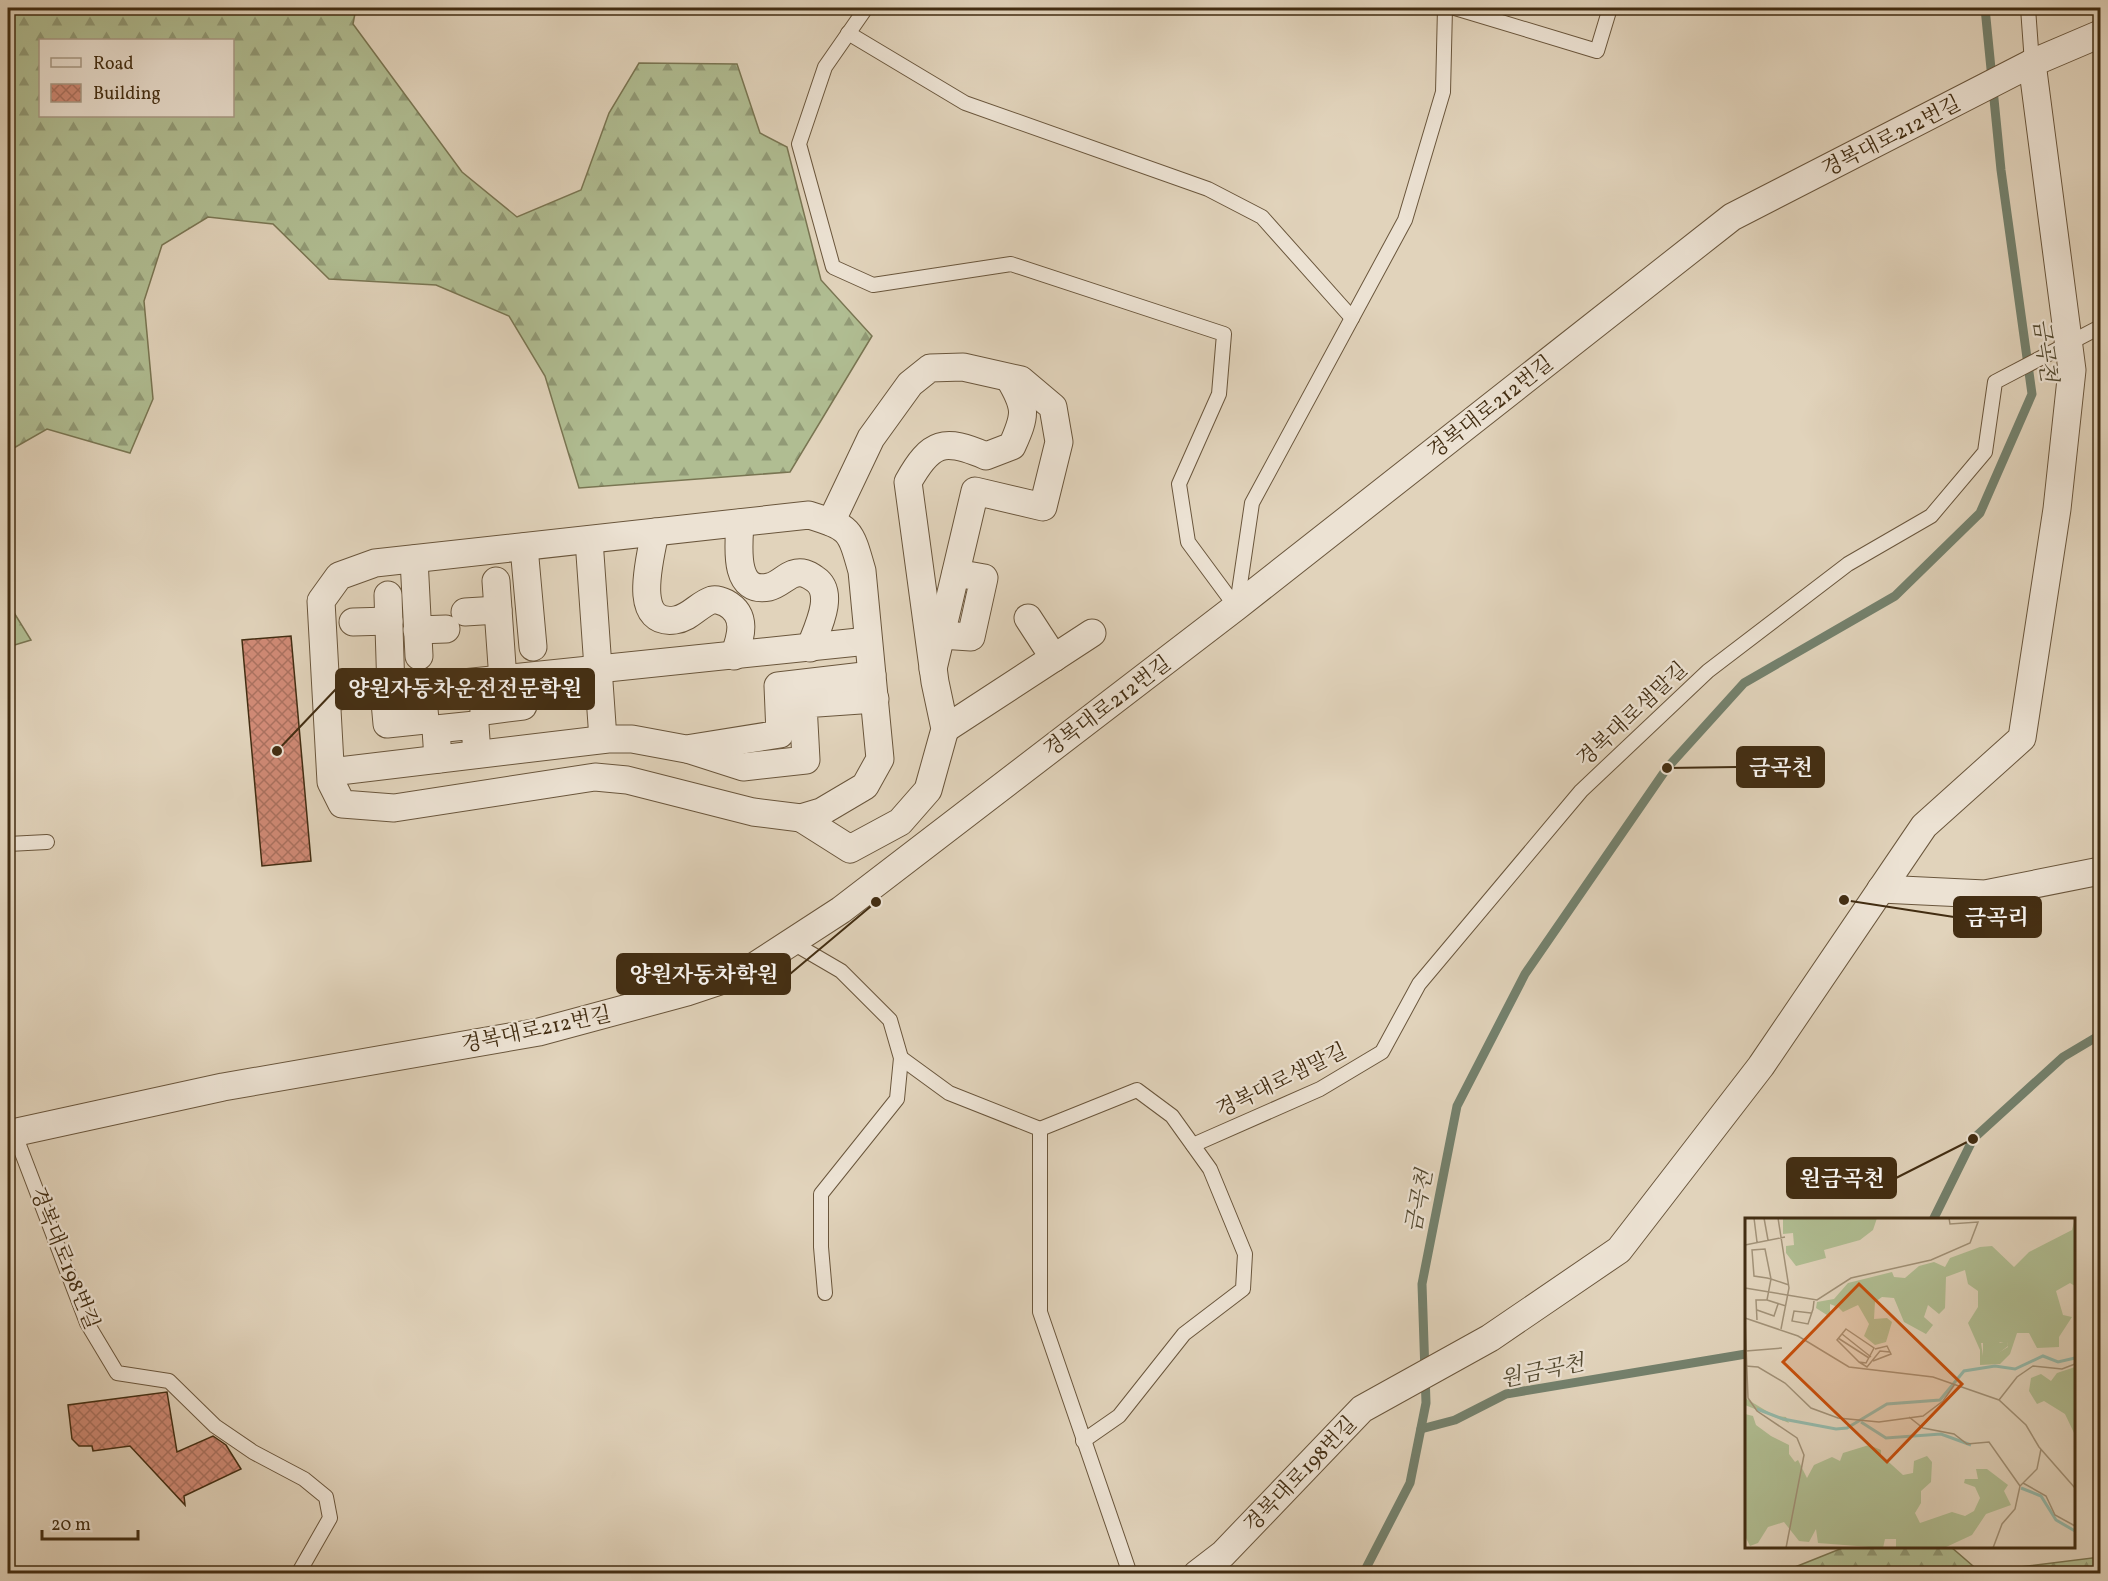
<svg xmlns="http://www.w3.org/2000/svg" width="2108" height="1581" font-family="Vollkorn,'Noto Serif KR',serif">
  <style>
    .forest { fill: url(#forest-firs); stroke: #797552; stroke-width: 1.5; fill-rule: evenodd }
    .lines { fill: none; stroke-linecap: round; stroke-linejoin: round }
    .stream { stroke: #74816d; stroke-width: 9 }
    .building { fill: url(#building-cross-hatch); stroke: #422d12; stroke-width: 1.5 }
    .service-casing { stroke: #6a563c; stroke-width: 16 }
    .minor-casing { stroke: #6a563c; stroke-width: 29 }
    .service { stroke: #ece2d3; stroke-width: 14 }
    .minor { stroke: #ece2d3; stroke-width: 27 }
    .labels { text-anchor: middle; stroke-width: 4.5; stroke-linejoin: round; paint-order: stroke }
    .street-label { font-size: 21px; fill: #422d12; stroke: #ece2d3 }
    .water-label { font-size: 22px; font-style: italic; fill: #534930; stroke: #ece2d3 }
    .inset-river { fill: none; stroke: #95b9aa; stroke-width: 3 }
    .inset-road { fill: none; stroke: #a19177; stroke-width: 1.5 }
    .view { fill: #c7500d; fill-opacity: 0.15; stroke: #c7500d; stroke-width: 3 }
    .inset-edge { fill: none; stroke: #422d12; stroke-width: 3 }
    .leader { fill: none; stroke: #422d12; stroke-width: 2 }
    .callout-dot { fill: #422d12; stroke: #ece2d3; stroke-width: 2 }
    .callout { fill: #422d12; stroke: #422d12; stroke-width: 2 }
    .callout-label { font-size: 22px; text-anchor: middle; font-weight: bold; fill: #fff }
  </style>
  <defs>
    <pattern id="forest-firs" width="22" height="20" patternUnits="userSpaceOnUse" patternTransform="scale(1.5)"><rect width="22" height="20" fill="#b0bd92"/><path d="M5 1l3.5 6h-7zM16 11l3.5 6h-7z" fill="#919a76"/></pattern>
    <pattern id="building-cross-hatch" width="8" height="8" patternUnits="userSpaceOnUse" patternTransform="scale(1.5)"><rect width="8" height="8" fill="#d08a76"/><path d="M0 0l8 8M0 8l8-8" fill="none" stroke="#aa715f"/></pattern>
  </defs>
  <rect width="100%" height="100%" fill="#e1d3bb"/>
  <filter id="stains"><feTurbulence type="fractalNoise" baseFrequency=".00333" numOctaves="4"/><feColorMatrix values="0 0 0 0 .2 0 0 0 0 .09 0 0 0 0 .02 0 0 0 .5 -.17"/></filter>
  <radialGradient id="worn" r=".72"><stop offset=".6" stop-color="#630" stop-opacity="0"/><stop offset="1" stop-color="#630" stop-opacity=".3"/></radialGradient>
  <!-- forest -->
  <g class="forest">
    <path d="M 8,8 L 356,8 L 353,24 L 462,172 L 517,217 L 581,190 L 609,113 L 639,63 L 737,64 L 760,133 L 787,147 L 821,280 L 872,336 L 790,472 L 579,488 L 545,376 L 509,316 L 436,285 L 329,279 L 273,224 L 208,217 L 162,245 L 144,301 L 153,399 L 130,453 L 47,429 L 12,449 L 14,533 L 8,527 ZM 40,40 L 232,40 L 232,116 L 40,116 Z"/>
    <polygon points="8,603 31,640 8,647"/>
    <polygon points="1845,1547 1951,1547 1980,1572 2100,1557 2100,1573 1780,1573"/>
  </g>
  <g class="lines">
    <!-- stream -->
    <g class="stream">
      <polyline points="1933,1220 1973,1139 2063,1057 2100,1035"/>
      <polyline points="1421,1429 1455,1420 1506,1394 1746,1354"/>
      <polyline points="1363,1574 1410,1483 1426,1403 1422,1284 1457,1106 1525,974 1667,768 1744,683 1895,596 1980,513 2032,394 2001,170 1985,8"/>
    </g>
  </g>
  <!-- building -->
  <g class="building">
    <polygon points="291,636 311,861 262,866 242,640"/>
    <polygon points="167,1392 177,1452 213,1436 226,1445 241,1469 184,1496 185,1505 130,1446 93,1451 92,1446 79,1446 72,1439 68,1405"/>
  </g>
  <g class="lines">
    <!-- service casing -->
    <g class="service-casing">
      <g id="service">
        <polyline points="866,8 825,67 799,144 833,267 873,285 1011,264 1224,334 1219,394 1179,484 1188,542 1236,607"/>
        <polyline points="1455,8 1597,51 1610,8"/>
        <polyline points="2028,8 2032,63"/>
        <polyline points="848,33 965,103 1208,189 1262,217 1352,318"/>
        <polyline points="1237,605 1252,503 1405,220 1443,92 1445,8"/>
        <polyline points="8,844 47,842"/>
        <polyline points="793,943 841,971 890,1020 901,1058 897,1099 821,1194 821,1247 825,1293"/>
        <polyline points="901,1058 949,1093 1040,1129 1040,1312 1130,1574"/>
        <polyline points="1040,1129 1137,1090 1172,1116 1210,1169 1245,1254 1243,1289 1184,1334 1119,1416 1083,1441"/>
        <polyline points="14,1132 87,1323 117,1373 169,1381 215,1426 253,1452 304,1479 326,1497 330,1518 298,1574"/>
        <polyline points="1193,1145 1320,1089 1382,1052 1419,984 1581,791 1708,671 1848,564 1931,516 1985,452 1995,382 2100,327"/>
      </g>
    </g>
    <!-- minor casing -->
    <g class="minor-casing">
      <g id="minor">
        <path d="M 809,515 C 850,528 850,528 862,571 L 880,759 L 865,786 L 821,812 L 801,818 L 753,812 L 627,780 L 595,777 L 394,808 L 342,804 L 331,782 L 321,601 L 339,576 L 375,563 Z"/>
        <polyline points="831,522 871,438 910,384 930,368 963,367 1021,380 1053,407 1059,442 1043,507 975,491 933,669"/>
        <path d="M 740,523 C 739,543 732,595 769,587 C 778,585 785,577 793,574 C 802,571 808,574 815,579 C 836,593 817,629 810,648"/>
        <path d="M 655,532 C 651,556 630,626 675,620 C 690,618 699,604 712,600 C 716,599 722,601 726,603 C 748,615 741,637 734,656"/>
        <polyline points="589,540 603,739"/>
        <polyline points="524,547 533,647"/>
        <polyline points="414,559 419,656"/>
        <polyline points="496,581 503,680"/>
        <polyline points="388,595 391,691"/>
        <polyline points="465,612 498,610"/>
        <polyline points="1028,618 1054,658"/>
        <polyline points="353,622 389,621"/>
        <polyline points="417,630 446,629"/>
        <polyline points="941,635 971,637 984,578 956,573"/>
        <polyline points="482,682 484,711 523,706 521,678"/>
        <polyline points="384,691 387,724 425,720 422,688"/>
        <polyline points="328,697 868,641"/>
        <polyline points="945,729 1092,633"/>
        <polyline points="690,750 743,767 806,760 803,704 875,699"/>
        <polyline points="438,759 436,729 475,725 477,754"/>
        <polyline points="331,772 608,739 632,739 686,749 780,734 778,686 872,675"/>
        <path d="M 801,818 L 850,849 L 900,822 L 928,790 L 945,729 L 935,682 L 908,482 C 931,441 944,438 986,456 L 1012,446 C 1026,415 1027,408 1009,378"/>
        <polyline points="1881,889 1985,894 2100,871"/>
        <polyline points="8,1134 223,1087 539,1032 687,992 744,973 841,910 1236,607 1732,217 2032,63 2100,34"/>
        <polyline points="1197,1574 1223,1554 1362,1409 1490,1338 1619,1250 1761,1066 1924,826 2022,738 2057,509 2072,370 2032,63"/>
      </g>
    </g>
    <!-- service -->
    <use href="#service" class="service"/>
    <!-- minor -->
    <use href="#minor" class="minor"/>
  </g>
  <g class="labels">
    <!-- street labels -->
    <g class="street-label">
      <text transform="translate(1891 136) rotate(-27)" y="7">경복대로212번길</text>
      <text transform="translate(1490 407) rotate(-38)" y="7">경복대로212번길</text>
      <text transform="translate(1107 706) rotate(-37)" y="7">경복대로212번길</text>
      <text transform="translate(1632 714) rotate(-43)" y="7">경복대로샘말길</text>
      <text transform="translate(536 1029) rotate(-12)" y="7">경복대로212번길</text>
      <text transform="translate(1281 1080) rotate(-26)" y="7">경복대로샘말길</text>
      <text transform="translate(65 1258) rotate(68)" y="7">경복대로198번길</text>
      <text transform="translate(1300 1474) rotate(-46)" y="7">경복대로198번길</text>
    </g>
    <!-- water labels -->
    <g class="water-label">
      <text transform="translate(2046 350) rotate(82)" y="8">금곡천</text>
      <text transform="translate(1418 1201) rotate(-79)" y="8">금곡천</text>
      <text transform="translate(1542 1370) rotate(-12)" y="8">원금곡천</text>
    </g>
  </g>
  <!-- overview -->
  <g transform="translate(1745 1218)">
    <rect width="330" height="330" fill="#e1d3bb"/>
    <path d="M 0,180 L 30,198 L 41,199 L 44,205 L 0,187 Z" fill="#b0bd92"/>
    <path d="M 330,0 L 330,68 L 325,65 L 311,73 L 318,97 L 327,99 L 314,119 L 314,129 L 292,130 L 284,115 L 272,115 L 265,136 L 255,146 L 235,147 L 235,132 L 223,105 L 233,89 L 233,73 L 223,66 L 220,52 L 201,59 L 200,90 L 194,96 L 183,87 L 179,99 L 188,107 L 181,116 L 159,104 L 149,80 L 137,79 L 130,84 L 129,101 L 142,100 L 147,104 L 141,124 L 130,127 L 119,118 L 124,106 L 113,87 L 98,94 L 93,89 L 89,93 L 90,88 L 85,86 L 85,99 L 71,90 L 72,84 L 89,81 L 103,65 L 147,54 L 149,59 L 160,60 L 174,48 L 189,44 L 200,49 L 205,40 L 235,29 L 247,28 L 269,49 L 284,34 L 327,12 ZM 262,124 L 263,129 L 250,137 L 238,138 L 236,125 ZM 330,149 L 330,217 L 320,196 L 299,183 L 292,186 L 284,173 L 286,160 L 296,156 L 306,163 L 312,155 ZM 0,196 L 8,198 L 11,207 L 26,218 L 44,227 L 44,236 L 50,244 L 53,242 L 62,260 L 69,247 L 87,239 L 95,243 L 98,235 L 124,227 L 136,232 L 136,237 L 158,257 L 168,255 L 169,243 L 182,238 L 187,244 L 186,264 L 176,273 L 176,285 L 170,295 L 175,305 L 207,294 L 220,298 L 229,293 L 235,280 L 230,269 L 219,265 L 220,261 L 233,261 L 231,251 L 242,251 L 263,267 L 259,273 L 266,287 L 241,296 L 227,317 L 199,330 L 151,330 L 151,321 L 140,321 L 138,330 L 73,325 L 71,311 L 64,324 L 54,323 L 39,304 L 23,309 L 13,325 L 5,328 L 0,318 Z" fill="#b0bd92" fill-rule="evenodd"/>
    <path d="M 238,114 L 244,114 L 255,125 L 262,123 L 263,128 L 250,138 L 238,139 ZM 98,262 L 104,262 L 112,277 L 100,286 L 87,285 Z" fill="#b0bd92"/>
    <path d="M 38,0 L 132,0 L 128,12 L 115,22 L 79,32 L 81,40 L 51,48 L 41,35 L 41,28 L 49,27 L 48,15 L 38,16 Z" fill="#b0bd92"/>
    <path class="inset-river" d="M 12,191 L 38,201 L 91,211 L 102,210 L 142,186 L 195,182 L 219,153 L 250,148 L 270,151 L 298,138 L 313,144 L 330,140M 116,204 L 141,220 L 196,216 L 226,227M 276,270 L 296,278 L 311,302 L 330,313"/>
    <path class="inset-road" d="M 9,0 L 12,24M 19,0 L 23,22M 33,0 L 44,70 L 36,111M 0,27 L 40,19M 0,70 L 72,82 L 106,60 L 186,42 L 225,25 L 233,4 L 205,6 L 204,0M 22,82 L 41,88M 12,92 L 29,98 L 33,86M 66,95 L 49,93 L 47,103 L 63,106 L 68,91 L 69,83M 0,100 L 53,118 L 104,149 L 188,159 L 254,182 L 281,207 L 294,229 L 330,270M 0,101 L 3,180 L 12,193 L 52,220 L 59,237 L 41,330M 12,102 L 11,82 L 22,82 L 26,61 L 20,31 L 7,32 L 9,58 L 22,60 L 26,61 L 44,67M 101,111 L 129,130 L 121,145 L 114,144 L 92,122 ZM 97,116 L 126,139M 93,120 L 124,140M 1,133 L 37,130M 128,143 L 146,136 L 142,128 L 130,131M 114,144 L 122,149 L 135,133 L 145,134M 0,148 L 13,149 L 40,165 L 66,190 L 93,200 L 134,204 L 178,198 L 198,183 L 210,166M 254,182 L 272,159 L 288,148 L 317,151 L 330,146M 164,199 L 178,210 L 209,216 L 222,226 L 244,224 L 275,268M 278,265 L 301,278 L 310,297 L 330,308M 248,330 L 257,306 L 270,291 L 275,268 L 292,251 L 296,231"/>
    <path class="view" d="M 114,66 L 217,166 L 142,244 L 38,144 Z"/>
    <rect width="330" height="330" class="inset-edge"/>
  </g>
  <!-- callouts -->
  <path class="leader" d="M277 751L336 689M1667 768L1737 767M1844 900L1954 917M876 902L790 974M1973 1139L1896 1178"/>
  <g class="callout-dot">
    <circle cx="277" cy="751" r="6"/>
    <circle cx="1667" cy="768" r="6"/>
    <circle cx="1844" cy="900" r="6"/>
    <circle cx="876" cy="902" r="6"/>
    <circle cx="1973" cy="1139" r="6"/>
  </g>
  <g class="callout">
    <rect x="336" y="669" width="258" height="40" rx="6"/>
    <rect x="1737" y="747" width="87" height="40" rx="6"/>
    <rect x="1954" y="897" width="87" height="40" rx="6"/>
    <rect x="617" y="954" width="173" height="40" rx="6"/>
    <rect x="1787" y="1158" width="109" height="40" rx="6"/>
  </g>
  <g class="callout-label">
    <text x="465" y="696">양원자동차운전전문학원</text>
    <text x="1781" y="775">금곡천</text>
    <text x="1997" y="925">금곡리</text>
    <text x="704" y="982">양원자동차학원</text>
    <text x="1842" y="1186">원금곡천</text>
  </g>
  <!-- margin -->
  <rect width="2108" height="1581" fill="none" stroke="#e1d3bb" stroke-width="30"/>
  <rect x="9" y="9" width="2090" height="1563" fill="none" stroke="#422d12" stroke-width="3"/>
  <rect x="15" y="15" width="2078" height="1551" fill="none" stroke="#422d12" stroke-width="1.5"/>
  <!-- legend -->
  <rect x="39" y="39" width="195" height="78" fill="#ece2d3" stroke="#a89a86" stroke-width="1.5"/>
  <rect x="51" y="58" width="30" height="9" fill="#ece2d3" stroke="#a89a86" stroke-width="1.5"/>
  <text x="93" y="69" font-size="18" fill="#422d12">Road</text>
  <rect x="51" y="84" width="30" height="18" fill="url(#building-cross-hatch)" stroke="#a89a86" stroke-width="1.5"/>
  <text x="93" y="99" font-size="18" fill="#422d12">Building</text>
  <!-- scale -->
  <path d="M42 1530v9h96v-9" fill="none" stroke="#422d12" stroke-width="3"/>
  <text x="51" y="1530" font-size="18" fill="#422d12" stroke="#ece2d3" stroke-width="4.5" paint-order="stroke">20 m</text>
  <rect width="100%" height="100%" filter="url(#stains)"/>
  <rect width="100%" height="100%" fill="url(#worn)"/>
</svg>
